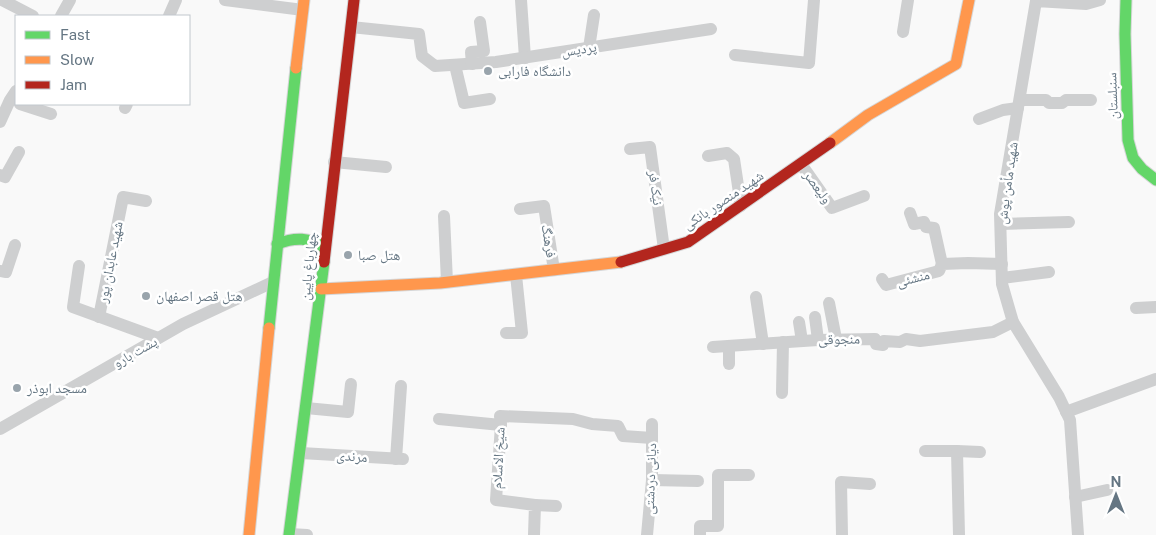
<svg xmlns="http://www.w3.org/2000/svg" width="1156" height="535" font-family="'Public Sans','Noto Naskh Arabic',sans-serif">
  <style>
    .lines { fill: none; stroke-linecap: round; stroke-linejoin: round }
    .fast-casing { stroke: #d5d6d7; stroke-width: 13 }
    .slow-casing { stroke: #d5d6d7; stroke-width: 13 }
    .jam-casing { stroke: #d5d6d7; stroke-width: 13 }
    .street { stroke: #cecfd0; stroke-width: 12 }
    .fast { stroke: #63d668; stroke-width: 11 }
    .slow { stroke: #ff974d; stroke-width: 11 }
    .jam { stroke: #b3261e; stroke-width: 11 }
    .poi-dot { fill: #99a4ac; stroke: #fff; stroke-width: 2 }
    .labels { text-anchor: middle; stroke-width: 5; stroke-linejoin: round; paint-order: stroke }
    .street-label { font-size: 14px; fill: #657683; stroke: #fff }
    .poi-label { font-size: 14px; fill: #657683; stroke: #fff; text-anchor: start }
  </style>
  <rect width="100%" height="100%" fill="#f9f9f9"/>
  <g class="lines">
    <!-- fast casing -->
    <g class="fast-casing">
      <g id="fast">
        <polyline points="1126,0 1125,34 1128,140 1133,158 1142,169 1156,180"/>
        <path d="M 277,244 C 295,237 309,237 325,248"/>
        <polyline points="269,328 296,68"/>
        <polyline points="289,535 324,262"/>
      </g>
    </g>
    <!-- slow casing -->
    <g class="slow-casing">
      <g id="slow">
        <polyline points="296,68 304,0"/>
        <polyline points="830,143 868,115 956,64 969,0"/>
        <polyline points="321,289 440,283 621,262"/>
        <polyline points="249,535 269,328"/>
      </g>
    </g>
    <!-- jam casing -->
    <g class="jam-casing">
      <g id="jam">
        <polyline points="324,262 354,0"/>
        <polyline points="621,262 688,242 830,143"/>
      </g>
    </g>
    <!-- street -->
    <g class="street">
      <polyline points="2,0 33,16"/>
      <polyline points="225,0 303,10"/>
      <polyline points="521,0 525,58"/>
      <polyline points="61,16 70,0"/>
      <polyline points="169,16 176,0"/>
      <polyline points="351,27 419,34 422,56 435,66 496,62 711,29"/>
      <polyline points="903,32 908,0"/>
      <polyline points="589,48 594,15"/>
      <polyline points="735,55 809,63 814,0"/>
      <polyline points="472,64 471,52 484,51 480,22"/>
      <polyline points="455,65 464,103 490,99"/>
      <polyline points="1020,100 1046,100 1049,103 1062,103 1066,100 1091,100"/>
      <polyline points="20,104 51,114"/>
      <polyline points="125,108 127,104"/>
      <polyline points="979,119 1003,110 1018,108"/>
      <polyline points="0,122 10,100 16,91"/>
      <polyline points="630,149 650,147 664,249"/>
      <polyline points="708,156 727,153 734,159 741,206"/>
      <polyline points="334,162 386,167"/>
      <polyline points="801,164 832,208 864,196"/>
      <polyline points="0,175 5,177 19,152"/>
      <polyline points="520,209 544,206 554,270"/>
      <polyline points="910,213 914,224 924,222 926,227 934,228 942,264"/>
      <polyline points="444,216 447,282"/>
      <polyline points="1001,224 1069,222"/>
      <polyline points="79,266 73,307 158,338"/>
      <polyline points="0,271 6,272 15,245"/>
      <polyline points="1002,278 1049,272"/>
      <polyline points="882,279 886,285 939,271 942,264 968,263 1002,264"/>
      <polyline points="756,297 763,344"/>
      <polyline points="829,303 836,339"/>
      <polyline points="1136,308 1156,307"/>
      <polyline points="99,317 123,197 146,201"/>
      <polyline points="815,317 818,340"/>
      <polyline points="799,322 802,341"/>
      <polyline points="506,333 522,333 516,275"/>
      <polyline points="713,347 818,340 875,339 876,344 883,345 884,341 900,342 906,339 920,341 993,332 1013,322"/>
      <polyline points="729,364 729,346"/>
      <polyline points="782,393 783,342"/>
      <polyline points="306,408 348,412 351,384"/>
      <polyline points="1066,412 1156,379"/>
      <polyline points="439,419 501,425"/>
      <polyline points="0,429 183,324 273,282"/>
      <polyline points="925,451 957,451 959,535"/>
      <polyline points="957,451 980,452"/>
      <polyline points="301,453 403,459"/>
      <polyline points="396,459 401,386"/>
      <polyline points="652,480 698,481"/>
      <polyline points="1075,497 1107,490"/>
      <polyline points="535,505 556,506"/>
      <polyline points="290,534 307,535"/>
      <polyline points="534,535 535,505 496,500 501,425 500,416 573,419 592,424 618,426 623,436 652,438"/>
      <polyline points="647,535 652,480 652,424"/>
      <polyline points="700,535 700,526 718,526 718,475 749,475"/>
      <polyline points="842,535 841,482 870,484"/>
      <polyline points="1078,535 1070,420 1059,397 1013,322 1002,284 1000,214 1036,1 1086,4 1100,0"/>
    </g>
    <!-- fast -->
    <use href="#fast" class="fast"/>
    <!-- slow -->
    <use href="#slow" class="slow"/>
    <!-- jam -->
    <use href="#jam" class="jam"/>
  </g>
  <!-- markers -->
  <g class="poi-dot">
    <circle cx="488" cy="71" r="5"/>
    <circle cx="348" cy="255" r="5"/>
    <circle cx="146" cy="296" r="5"/>
    <circle cx="17" cy="388" r="5"/>
  </g>
  <g class="labels">
    <!-- street labels -->
    <g class="street-label">
      <text transform="translate(579 49) rotate(-9)" y="5">پردیس</text>
      <text transform="translate(1112 96) rotate(-92)" y="5">سنبلستان</text>
      <text transform="translate(1007 183) rotate(-82)" y="5">شهید مأمن پوش</text>
      <text transform="translate(818 187) rotate(54)" y="5">ولیعصر</text>
      <text transform="translate(656 188) rotate(82)" y="5">نیک فر</text>
      <text transform="translate(723 200) rotate(-34)" y="5">شهید منصور بانکی</text>
      <text transform="translate(549 241) rotate(81)" y="5">فرهنگ</text>
      <text transform="translate(110 262) rotate(-79)" y="5">شهید عابدان پور</text>
      <text transform="translate(308 266) rotate(-84)" y="5">چهارباغ پایین</text>
      <text transform="translate(913 278) rotate(-14)" y="5">منشئی</text>
      <text transform="translate(839 339) rotate(-1)" y="5">منجوقی</text>
      <text transform="translate(135 352) rotate(-30)" y="5">پشت بارو</text>
      <text transform="translate(352 456) rotate(4)" y="5">مرندی</text>
      <text transform="translate(498 458) rotate(-87)" y="5">شیخ الاسلام</text>
      <text transform="translate(650 479) rotate(-88)" y="5">دیانی دردشتی</text>
    </g>
    <!-- poi labels -->
    <g class="poi-label">
      <text x="498" y="76">دانشگاه فارابی</text>
      <text x="358" y="260">هتل صبا</text>
      <text x="156" y="301">هتل قصر اصفهان</text>
      <text x="27" y="393">مسجد ابوذر</text>
    </g>
  </g>
  <!-- legend -->
  <rect x="15" y="15" width="175" height="90" fill="#ffffff" stroke="#c1c8cd"/>
  <rect x="25" y="31" width="25" height="8" fill="#63d668" stroke="#c1c8cd"/>
  <text x="60" y="40" font-size="15" fill="#657683">Fast</text>
  <rect x="25" y="56" width="25" height="8" fill="#ff974d" stroke="#c1c8cd"/>
  <text x="60" y="65" font-size="15" fill="#657683">Slow</text>
  <rect x="25" y="81" width="25" height="8" fill="#b3261e" stroke="#c1c8cd"/>
  <text x="60" y="90" font-size="15" fill="#657683">Jam</text>
  <!-- north arrow -->
  <g transform="translate(1116 495)" stroke="#ffffff" stroke-width="4" paint-order="stroke">
  <path d="M0-4L9 19L0 12L-9 19Z" fill="#657683"/>
  <text y="-8" font-size="14" font-weight="bold" text-anchor="middle" fill="#657683">N</text>
  </g>
</svg>
